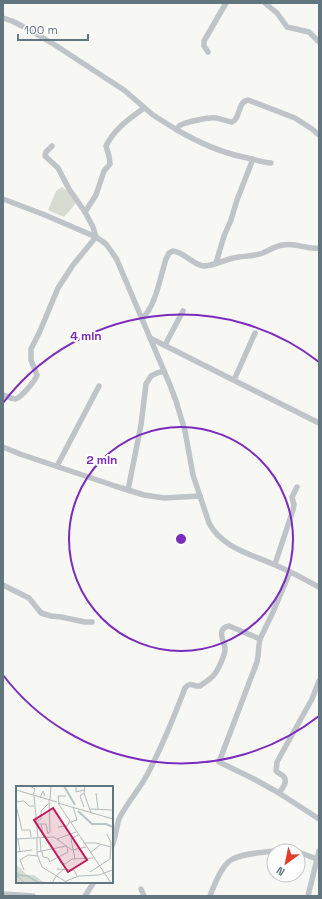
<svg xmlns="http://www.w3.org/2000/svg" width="322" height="899" font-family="'Space Grotesk',sans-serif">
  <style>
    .green { fill: #d7dcd3 }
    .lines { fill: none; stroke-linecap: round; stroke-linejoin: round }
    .minor { stroke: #bec4c7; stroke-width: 5.5 }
    .ring { fill: none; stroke: #7b2cbf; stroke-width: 2 }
    .inset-river { fill: none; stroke: #b5c5c7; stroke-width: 2 }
    .inset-road { fill: none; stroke: #b2bbbe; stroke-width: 1 }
    .view { fill: #c2185b; fill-opacity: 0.15; stroke: #c2185b; stroke-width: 2 }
    .inset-edge { fill: none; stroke: #62767f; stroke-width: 2 }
    .centre { fill: #7b2cbf; stroke: #fff; stroke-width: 2 }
    .ring-label { font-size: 12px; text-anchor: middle; font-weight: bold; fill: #7b2cbf; stroke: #fff; stroke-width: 4; stroke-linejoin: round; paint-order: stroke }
  </style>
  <rect width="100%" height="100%" fill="#f7f7f4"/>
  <!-- green -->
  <polygon class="green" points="62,187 71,194 76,203 64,217 48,210 56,191"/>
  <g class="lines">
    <!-- minor -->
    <g class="minor">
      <polyline points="265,3 277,13 287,27 309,32 319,42"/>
      <path d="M 3,18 L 12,21 L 28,29 L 55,45 L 107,79 L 124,90 L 153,115 L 177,130 C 178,127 178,126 181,125 C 186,122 209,117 216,118 C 221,119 226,121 232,122 C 241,118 237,102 248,100 L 295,118 L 312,129 L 319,135"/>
      <polyline points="208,52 204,46 204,41 226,3"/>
      <path d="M 177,130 C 198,142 219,152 243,157 C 253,159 262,162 271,163"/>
      <polyline points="52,146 46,152 45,156 58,168 69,189 85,212"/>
      <path d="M 3,199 L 45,215 L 96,237 L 106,244 L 114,255 L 117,260 L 170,385 L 176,401 L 185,431 L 193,475 L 209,523 C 222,548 251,554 275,565 C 290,571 304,579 319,587"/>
      <polyline points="216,263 224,236 231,220 237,200 253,159"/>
      <path d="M 142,319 C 156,305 160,278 166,259 L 169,253 L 173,251 C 184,252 192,264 203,266 C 207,266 211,265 215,264 C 223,261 231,258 239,257 C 247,256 255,256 263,253 C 270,250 275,246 283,245 C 297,242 306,250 319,248"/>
      <polyline points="150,338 319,423"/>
      <polyline points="165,345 183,311"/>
      <polyline points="234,380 255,333"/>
      <path d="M 3,395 C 7,396 12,399 15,399 C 21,398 35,381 37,375 L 31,360 L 31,349 L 40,331 L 58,288 L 73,265 L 96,237 L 93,227 L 85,212 L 96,195 L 104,171 L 110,164 L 109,156 L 106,146 C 114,129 129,119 144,108"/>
      <polyline points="3,447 20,454 115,486 144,495 164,498 200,496"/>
      <polyline points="57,466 99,386"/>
      <polyline points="128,490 141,425 146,384 151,376 157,373 164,371"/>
      <polyline points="275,564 293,510 294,505 292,497 297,487"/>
      <polyline points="290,572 273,612 260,639 259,645 258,656 257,662 219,762 254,779 279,793 319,819"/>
      <polyline points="3,585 29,598 41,613 51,616 61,617 85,622 92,622"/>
      <path d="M 279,793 C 282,789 288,782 284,777 C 283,775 278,773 276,771 L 277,762 L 312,699 L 319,681"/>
      <path d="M 112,846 C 116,837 116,828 119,819 C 126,804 139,790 147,775 C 162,747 174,717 185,688 C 190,681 194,687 200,686 C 204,683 209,680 213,676 C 218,671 226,653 225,647 C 224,642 220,637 222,631 C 223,628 225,627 229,626 L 260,639"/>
      <polyline points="274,851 292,851"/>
      <polyline points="298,852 317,859"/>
      <polyline points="141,889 144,896"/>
      <polyline points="3,894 33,896"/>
      <polyline points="85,896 94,882"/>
      <path d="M 210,896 C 214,886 221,866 231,860 C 243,853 260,853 274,851"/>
      <polyline points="308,896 319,851"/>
    </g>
  </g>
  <!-- distance rings -->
  <g class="ring">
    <circle cx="181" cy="539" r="112"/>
    <path d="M319 716A224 224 0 0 1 3 675M3 403A224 224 0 0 1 319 362"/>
  </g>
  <!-- overview -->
  <g transform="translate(16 786)">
    <rect width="97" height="97" fill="#f7f7f4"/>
    <path d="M 0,78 L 11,89 L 18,89 L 29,97 L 0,97 Z" fill="#d7dcd3"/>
    <path class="inset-river" d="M 48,0 L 59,19M 62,25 L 76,38 L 90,38 L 97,41M 0,86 L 2,89 L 12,90 L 23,97"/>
    <path class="inset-road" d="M 14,0 L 19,3 L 17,9M 69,0 L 68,7 L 75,27M 60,1 L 60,6 L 68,4M 0,4 L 41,16M 80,7 L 82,23M 18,10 L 22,52M 24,12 L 27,5 L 29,10M 34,14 L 35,0M 0,16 L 8,15 L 13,20 L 18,20M 42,17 L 95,97M 42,17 L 97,33M 43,17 L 42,10 L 50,10M 0,19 L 6,44 L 14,44 L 15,51M 68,21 L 64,10 L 68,7M 74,23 L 97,24M 20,36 L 25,33 L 25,25 L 33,17M 55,36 L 61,34 L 57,21M 21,38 L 30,38 L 32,48M 25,38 L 28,52M 42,41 L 51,40 L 54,35M 32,47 L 34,46 L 33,14M 21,52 L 21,68 L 26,81 L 52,97M 24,52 L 25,66M 0,53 L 38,51 L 56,64 L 70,61M 2,53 L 4,66M 41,53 L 60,46M 67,57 L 80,57 L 95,61M 0,66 L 16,64M 21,66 L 50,60M 26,66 L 27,71 L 32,72 L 34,76M 74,67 L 84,59M 43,72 L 45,77 L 49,78 L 56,73 L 77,72M 59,73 L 55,53 L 62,49M 35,75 L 52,66 L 51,61M 41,83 L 58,84 L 61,90M 8,84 L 4,74 L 12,69 L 22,70M 74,86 L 94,73 L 95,57 L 91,48M 0,89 L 9,97M 50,95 L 63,90 L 83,89 L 96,84M 36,97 L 41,89 L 48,83"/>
    <path class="view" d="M 37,22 L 71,74 L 52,86 L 18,34 Z"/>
    <rect width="97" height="97" class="inset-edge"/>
  </g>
  <circle cx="181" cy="539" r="6" class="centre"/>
  <g class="ring-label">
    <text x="86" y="340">4 min</text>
    <text x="102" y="464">2 min</text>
  </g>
  <!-- border -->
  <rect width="322" height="899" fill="none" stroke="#62767f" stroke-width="8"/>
  <!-- north arrow -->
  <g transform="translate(286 863) rotate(213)"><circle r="19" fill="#ffffff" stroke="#c0c8cc"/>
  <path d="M0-3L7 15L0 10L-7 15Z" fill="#e13d2a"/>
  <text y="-6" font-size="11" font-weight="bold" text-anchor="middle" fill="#62767f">N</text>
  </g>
  <!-- scale -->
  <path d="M18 34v6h70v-6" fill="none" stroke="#62767f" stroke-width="2"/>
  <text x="24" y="34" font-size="12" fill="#62767f" stroke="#ffffff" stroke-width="3" paint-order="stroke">100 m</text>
</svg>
